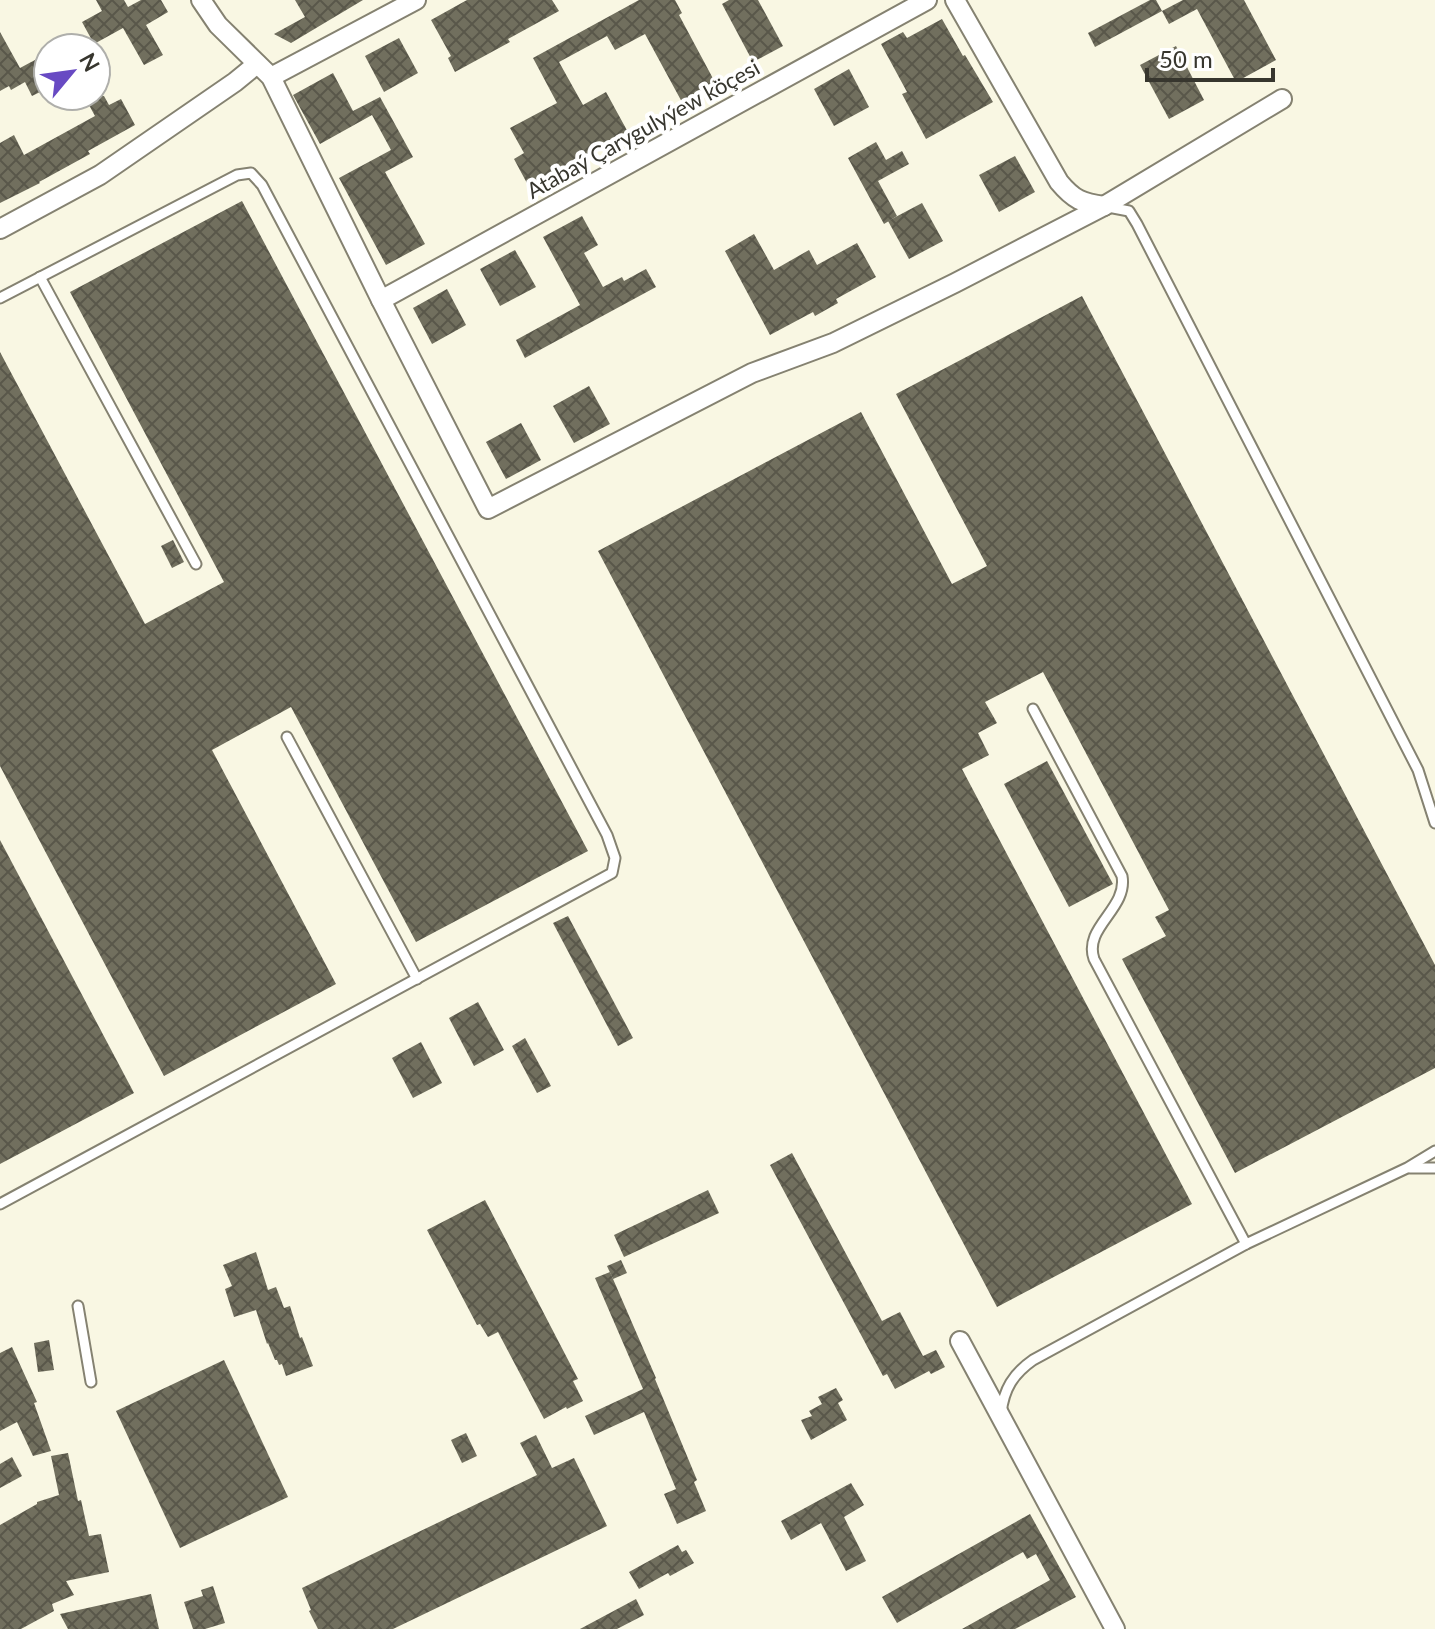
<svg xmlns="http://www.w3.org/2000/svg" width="1435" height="1629" font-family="Lato,sans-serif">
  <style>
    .building { fill: url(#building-cross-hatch) }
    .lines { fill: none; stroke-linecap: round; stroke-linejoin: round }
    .service-casing { stroke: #858271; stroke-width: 13 }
    .minor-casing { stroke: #858271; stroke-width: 22 }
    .service { stroke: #fff; stroke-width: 9 }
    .minor { stroke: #fff; stroke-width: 18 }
    .labels { text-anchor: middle; stroke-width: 8; stroke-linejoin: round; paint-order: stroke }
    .street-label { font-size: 22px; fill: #37362e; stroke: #fff }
  </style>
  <defs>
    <pattern id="building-cross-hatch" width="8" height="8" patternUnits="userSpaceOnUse" patternTransform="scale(2)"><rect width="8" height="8" fill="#716f5e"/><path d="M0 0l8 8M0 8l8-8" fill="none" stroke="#59574a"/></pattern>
  </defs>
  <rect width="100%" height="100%" fill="#f9f7e3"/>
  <!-- building -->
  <g class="building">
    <polygon points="96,0 124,0 128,7 141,0 161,0 168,12 146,25 163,55 144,65 123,28 94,44 82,22 102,11"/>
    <polygon points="295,0 363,0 291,43 274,34 305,17"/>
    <polygon points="467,0 552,0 559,11 508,39 510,42 455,72 448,58 451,56 431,20"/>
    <polygon points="639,0 675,0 682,13 679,15 717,86 683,104 645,34 615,50 607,36 559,62 583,105 606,92 629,134 529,187 514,159 524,153 510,128 557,103 533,58"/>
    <polygon points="729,0 758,0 783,46 753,62 722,4"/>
    <polygon points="1150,0 1156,0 1162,11 1095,47 1088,33"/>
    <polygon points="1183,0 1244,0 1276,60 1236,82 1197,9 1169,24 1162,11"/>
    <polygon points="942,19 963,56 965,55 993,102 926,139 902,94 907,92 881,44 903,32 907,38"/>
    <polygon points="0,32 20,68 48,53 48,88 32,96 25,82 11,90 9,86 0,91"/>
    <polygon points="399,38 418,73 384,92 365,56"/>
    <polygon points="1176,46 1204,100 1169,119 1140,65"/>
    <polygon points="849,69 869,107 834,126 814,89"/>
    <polygon points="333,73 353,111 380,97 413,157 385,172 425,244 386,265 339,178 391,150 372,115 320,144 293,95"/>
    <polygon points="84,96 104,96 109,105 121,99 135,125 88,151 90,154 39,182 40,183 0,203 0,143 14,135 24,155 95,116"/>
    <polygon points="876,142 886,160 902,151 909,164 878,181 897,216 884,224 848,158"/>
    <polygon points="1015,156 1035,192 999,212 979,175"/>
    <polygon points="242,201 588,851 416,942 291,707 212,750 336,984 164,1076 0,766 0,352 145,624 224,582 70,292"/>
    <polygon points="922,203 943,241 909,259 888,221"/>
    <polygon points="582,216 598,245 584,253 603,287 622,277 624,281 646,269 656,287 525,358 516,340 580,305 543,237"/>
    <polygon points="754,234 774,270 809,250 817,265 857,243 876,277 836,299 838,303 815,316 813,312 770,335 725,251"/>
    <polygon points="515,250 536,287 500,306 480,269"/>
    <polygon points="447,289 466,325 432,344 413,308"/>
    <polygon points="1082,296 1435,965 1435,1068 1235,1173 1122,959 1166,936 1155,917 1169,910 1043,672 985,702 997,723 978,733 989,755 962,769 1192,1204 997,1307 598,551 861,412 952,584 987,566 896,394"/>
    <polygon points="589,386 610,424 574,443 553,406"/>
    <polygon points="521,423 541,460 506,479 486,442"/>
    <polygon points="173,540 184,562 172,568 161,546"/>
    <polygon points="1047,761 1113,884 1069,907 1004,784"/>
    <polygon points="0,840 134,1093 0,1164"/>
    <polygon points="568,916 633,1038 618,1046 553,923"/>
    <polygon points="478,1002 504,1050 474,1066 449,1018"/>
    <polygon points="525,1038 551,1086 537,1093 512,1046"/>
    <polygon points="421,1042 442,1083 413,1098 392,1058"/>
    <polygon points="792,1153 882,1321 900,1312 923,1356 936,1350 945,1367 931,1374 929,1371 895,1389 887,1374 883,1376 770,1165"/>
    <polygon points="708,1190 719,1213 624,1257 614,1235"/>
    <polygon points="485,1200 578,1379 573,1381 583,1401 567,1409 566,1407 544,1419 498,1332 488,1337 480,1324 477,1325 427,1230"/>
    <polygon points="256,1252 268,1290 276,1287 284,1308 290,1306 300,1338 302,1337 313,1366 286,1376 282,1364 279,1365 277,1360 275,1360 268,1343 267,1344 256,1310 234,1317 225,1289 232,1286 223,1265"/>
    <polygon points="621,1260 627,1273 613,1279 607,1266"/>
    <polygon points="610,1272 656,1378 655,1379 697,1480 694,1482 706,1511 677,1524 664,1494 676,1489 644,1412 594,1435 585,1416 643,1389 595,1278"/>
    <polygon points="49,1340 54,1370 38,1372 34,1343"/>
    <polygon points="12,1347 37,1402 34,1403 51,1451 33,1456 17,1422 0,1431 0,1353"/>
    <polygon points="224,1360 288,1497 180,1548 116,1411"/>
    <polygon points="836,1388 843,1400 838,1403 847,1420 811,1440 801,1420 812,1416 809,1411 822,1404 818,1397"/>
    <polygon points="466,1433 477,1456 462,1463 451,1440"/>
    <polygon points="536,1435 552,1468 574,1458 607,1526 393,1629 318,1629 309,1611 311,1610 302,1588 537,1475 520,1443"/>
    <polygon points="68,1453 78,1501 81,1500 89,1536 101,1534 109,1572 66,1581 74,1595 52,1604 54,1611 21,1629 0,1629 0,1525 37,1504 37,1502 59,1495 51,1456"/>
    <polygon points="12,1457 22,1476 0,1488 0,1464"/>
    <polygon points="851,1483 864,1505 844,1517 866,1561 846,1571 821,1523 791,1540 781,1521"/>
    <polygon points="1030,1514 1076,1597 1015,1629 962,1629 1050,1580 1036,1554 1027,1559 1023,1552 897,1623 882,1597"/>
    <polygon points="678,1545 682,1552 686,1550 694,1563 670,1576 668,1573 639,1589 629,1572"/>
    <polygon points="213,1586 225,1623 205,1629 193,1629 184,1602 203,1596 201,1590"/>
    <polygon points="151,1594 159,1629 68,1629 60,1614"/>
    <polygon points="636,1599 644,1615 617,1629 580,1629"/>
  </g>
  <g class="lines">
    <!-- service casing -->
    <g class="service-casing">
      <g id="service">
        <polyline points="1108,207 1129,211 1137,224 1418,770 1435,823"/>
        <polyline points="40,277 196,564"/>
        <polyline points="0,298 237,175 251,173 262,185 607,835 615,858 612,873 0,1204"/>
        <path d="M 1033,709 L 1122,876 C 1128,909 1083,927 1094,959 L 1246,1244"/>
        <polyline points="287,737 417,979"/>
        <polyline points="1410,1168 1435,1168"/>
        <polyline points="78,1306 91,1382"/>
        <path d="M 1001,1413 C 1004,1389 1013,1374 1033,1360 L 1246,1244 L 1407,1168 L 1435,1151"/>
      </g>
    </g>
    <!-- minor casing -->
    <g class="minor-casing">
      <g id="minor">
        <polyline points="201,0 218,25 271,77 381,300 488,509 752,373 833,343 955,283 1104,206 1282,99"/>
        <path d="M 955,0 L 1059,182 C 1074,200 1082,203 1104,206"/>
        <polyline points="271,77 416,0"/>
        <polyline points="0,229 100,175 235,82 257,64"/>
        <polyline points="381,300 927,0"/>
        <polyline points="960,1341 1115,1629"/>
      </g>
    </g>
    <!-- service -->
    <use href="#service" class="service"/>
    <!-- minor -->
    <use href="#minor" class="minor"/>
  </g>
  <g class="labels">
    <!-- street labels -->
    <g class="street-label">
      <text transform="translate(643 129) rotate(-29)" y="8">Atabaý Çarygulyýew köçesi</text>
    </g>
  </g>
  <!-- north arrow -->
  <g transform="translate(72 72) rotate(61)"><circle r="38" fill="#ffffff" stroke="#afafab" stroke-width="2"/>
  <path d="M0-6L14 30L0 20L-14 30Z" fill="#684ac3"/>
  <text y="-12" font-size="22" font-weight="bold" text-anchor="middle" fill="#37362e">N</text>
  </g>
  <!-- scale -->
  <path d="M1147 68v12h126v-12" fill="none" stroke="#37362e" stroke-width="4"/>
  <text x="1159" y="68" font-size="24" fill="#37362e" stroke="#ffffff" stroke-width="6" paint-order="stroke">50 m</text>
</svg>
